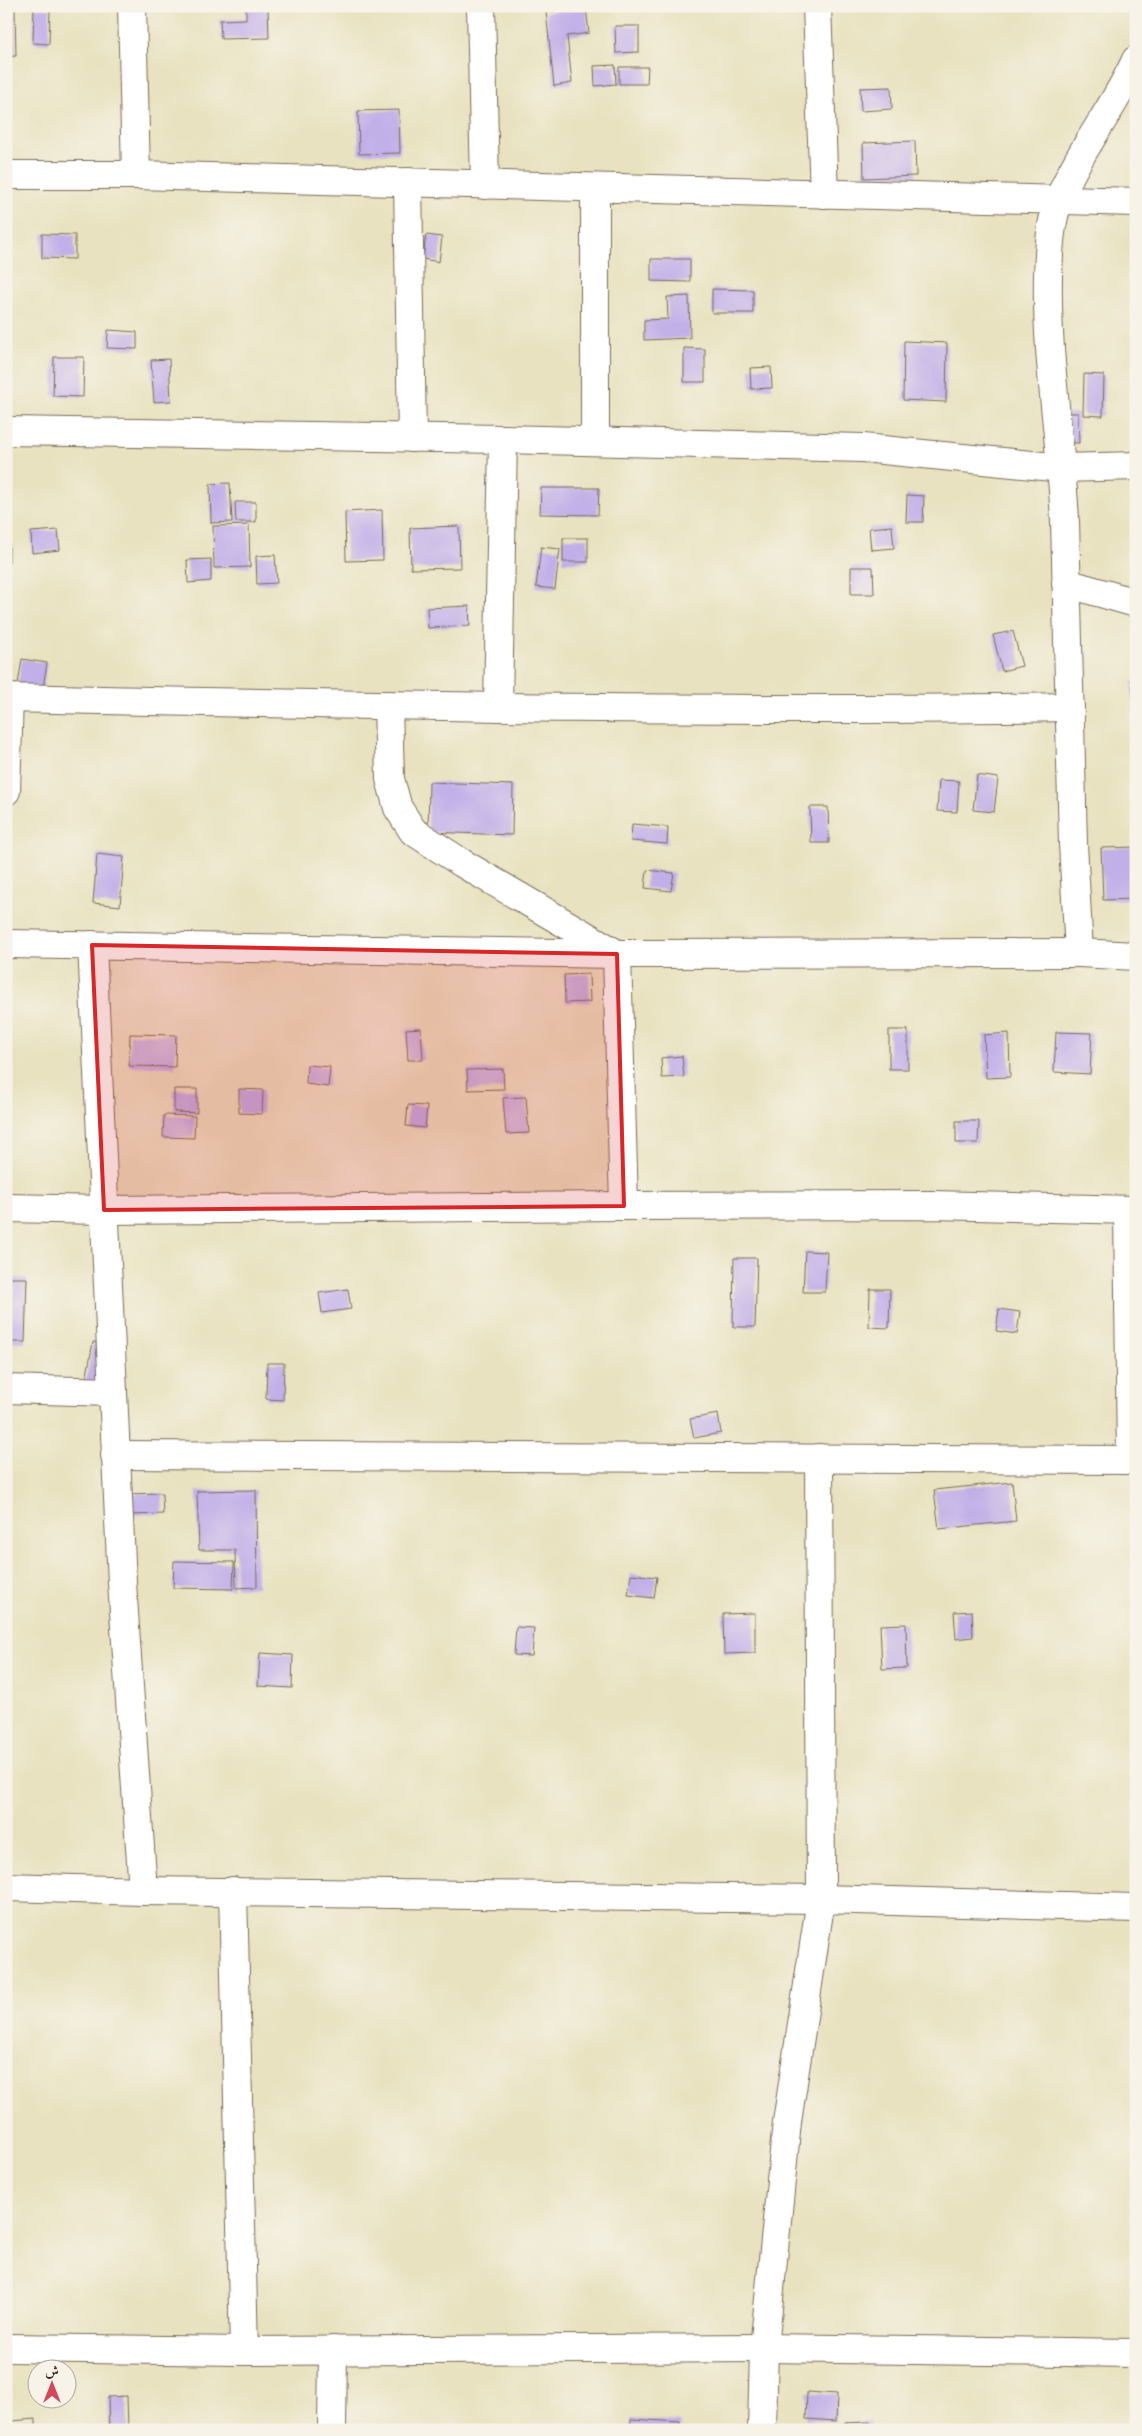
<svg xmlns="http://www.w3.org/2000/svg" width="1142" height="2436" font-family="Alegreya,Amiri,serif">
  <style>
    .building { fill: #c1afe8 }
    .lines { fill: none; stroke-linecap: round; stroke-linejoin: round }
    .street-casing { stroke: #786a57; stroke-width: 30 }
    .secondary-casing { stroke: #786a57; stroke-width: 30 }
    .street { stroke: #fff; stroke-width: 28 }
    .secondary { stroke: #fff; stroke-width: 28 }
    .marked { fill: #d62828; fill-opacity: 0.2; stroke: #d62828; stroke-width: 4; stroke-linejoin: round }
  </style>
  <rect width="100%" height="100%" fill="#f7f3e8"/>
  <filter id="ink" filterUnits="userSpaceOnUse"><feTurbulence type="fractalNoise" baseFrequency=".02" numOctaves="2"/><feDisplacementMap in="SourceGraphic" scale="10" xChannelSelector="R" yChannelSelector="G"/><feConvolveMatrix kernelMatrix="1 2 1 2 8 2 1 2 1" color-interpolation-filters="sRGB"/></filter>
  <filter id="wash" filterUnits="userSpaceOnUse"><feTurbulence type="fractalNoise" baseFrequency=".0096" numOctaves="4" result="noise"/><feDisplacementMap in="SourceGraphic" scale="20" xChannelSelector="R" yChannelSelector="G"/><feGaussianBlur stdDeviation="1.12" result="paint"/><feColorMatrix in="noise" values="0 0 0 0 0 0 0 0 0 0 0 0 0 0 0 0 0 1.4 0 .05"/><feComposite in="paint" operator="in"/></filter>
  <g filter="url(#wash)">
    <rect width="100%" height="100%" fill="#e8e2c0"/>
    <g id="blocks">
      <!-- building -->
      <g class="building">
        <polygon points="246,6 268,6 269,38 221,39 220,20 246,19"/>
        <polygon points="586,7 589,33 567,36 572,83 554,86 546,12"/>
        <polygon points="6,8 15,8 16,56 6,57"/>
        <polygon points="34,8 50,9 49,44 33,43"/>
        <polygon points="615,26 639,26 639,52 616,53"/>
        <polygon points="615,65 616,84 595,86 594,66"/>
        <polygon points="619,67 648,67 647,84 619,84"/>
        <polygon points="891,87 892,109 861,111 860,88"/>
        <polygon points="399,110 400,153 359,154 358,111"/>
        <polygon points="915,141 916,176 864,178 863,143"/>
        <polygon points="42,234 75,235 75,259 42,258"/>
        <polygon points="426,235 442,237 439,262 423,259"/>
        <polygon points="651,259 690,259 690,282 651,281"/>
        <polygon points="712,289 753,290 753,313 712,313"/>
        <polygon points="689,296 690,338 644,340 644,320 668,319 667,297"/>
        <polygon points="108,330 137,332 137,349 107,348"/>
        <polygon points="904,341 947,343 946,402 903,400"/>
        <polygon points="684,348 705,349 705,382 684,382"/>
        <polygon points="54,357 84,357 83,397 53,396"/>
        <polygon points="169,359 171,401 154,402 151,360"/>
        <polygon points="771,367 772,388 751,389 750,368"/>
        <polygon points="1084,374 1104,375 1103,416 1083,415"/>
        <polygon points="1064,413 1078,413 1079,443 1065,443"/>
        <polygon points="230,483 232,522 211,523 210,484"/>
        <polygon points="541,488 599,488 598,515 540,514"/>
        <polygon points="907,495 924,496 923,522 906,522"/>
        <polygon points="235,502 256,502 256,522 236,522"/>
        <polygon points="382,510 383,560 346,561 345,512"/>
        <polygon points="6,519 10,519 9,563 6,563"/>
        <polygon points="249,525 250,567 214,568 213,526"/>
        <polygon points="459,526 460,568 411,569 410,528"/>
        <polygon points="892,526 894,548 871,550 869,528"/>
        <polygon points="58,530 60,550 32,553 31,532"/>
        <rect x="563" y="538" width="25" height="24"/>
        <polygon points="541,547 560,549 555,589 536,587"/>
        <polygon points="275,555 277,583 257,584 256,556"/>
        <polygon points="211,559 211,581 188,583 187,560"/>
        <polygon points="851,567 873,567 874,594 851,594"/>
        <polygon points="469,606 470,626 428,628 427,608"/>
        <polygon points="1013,631 1022,666 1002,671 993,635"/>
        <polygon points="22,659 47,663 41,700 16,697"/>
        <polygon points="1132,681 1136,681 1136,711 1133,711"/>
        <polygon points="977,775 998,778 994,812 973,810"/>
        <polygon points="939,780 959,781 957,812 937,811"/>
        <polygon points="429,782 513,785 512,835 428,832"/>
        <polygon points="810,807 828,807 829,843 811,843"/>
        <polygon points="632,824 668,827 667,844 631,841"/>
        <polygon points="1136,847 1136,899 1103,900 1101,848"/>
        <polygon points="97,854 124,857 120,906 93,903"/>
        <polygon points="647,870 674,873 671,891 645,888"/>
        <polygon points="589,974 590,1002 565,1003 564,975"/>
        <polygon points="421,1028 423,1060 408,1060 406,1029"/>
        <rect x="889" y="1030" width="19" height="39"/>
        <polygon points="1056,1032 1092,1033 1090,1074 1054,1072"/>
        <polygon points="1009,1033 1010,1077 986,1078 984,1035"/>
        <polygon points="130,1034 176,1035 175,1067 129,1066"/>
        <polygon points="682,1056 684,1077 662,1078 661,1058"/>
        <polygon points="307,1065 330,1067 328,1087 306,1084"/>
        <polygon points="503,1069 504,1089 468,1090 467,1070"/>
        <polygon points="174,1089 197,1089 197,1113 174,1112"/>
        <polygon points="239,1089 263,1090 262,1114 239,1113"/>
        <polygon points="526,1097 529,1133 506,1134 503,1098"/>
        <polygon points="408,1105 427,1106 425,1128 406,1126"/>
        <polygon points="164,1115 195,1116 194,1138 163,1137"/>
        <polygon points="956,1121 979,1121 978,1143 956,1143"/>
        <polygon points="805,1251 827,1252 825,1292 803,1292"/>
        <polygon points="734,1258 757,1258 755,1327 733,1327"/>
        <polygon points="6,1278 27,1278 25,1342 6,1342"/>
        <polygon points="348,1289 351,1309 322,1313 319,1293"/>
        <polygon points="870,1289 890,1289 889,1328 869,1327"/>
        <polygon points="999,1309 1020,1312 1017,1334 996,1331"/>
        <polygon points="93,1342 115,1346 107,1395 84,1391"/>
        <polygon points="267,1363 284,1363 283,1400 266,1399"/>
        <polygon points="718,1414 721,1433 694,1438 690,1419"/>
        <polygon points="1012,1482 1016,1521 939,1529 934,1490"/>
        <polygon points="256,1490 257,1587 236,1588 235,1550 199,1550 197,1491"/>
        <polygon points="162,1493 163,1514 128,1515 127,1494"/>
        <polygon points="174,1561 234,1562 233,1589 173,1588"/>
        <polygon points="631,1574 657,1577 654,1598 628,1595"/>
        <polygon points="972,1611 973,1637 956,1639 954,1612"/>
        <polygon points="755,1613 755,1653 724,1654 723,1614"/>
        <polygon points="906,1624 907,1668 882,1669 880,1625"/>
        <polygon points="516,1627 534,1628 532,1656 514,1655"/>
        <polygon points="260,1653 293,1655 292,1688 258,1686"/>
        <polygon points="807,2392 837,2394 836,2421 806,2419"/>
        <polygon points="127,2396 128,2430 109,2430 108,2397"/>
        <polygon points="36,2419 36,2430 12,2430 11,2421"/>
        <polygon points="631,2419 680,2422 679,2430 630,2430"/>
        <polygon points="870,2422 870,2430 845,2430 844,2423"/>
      </g>
    </g>
  </g>
  <g filter="url(#ink)">
    <use href="#blocks" fill-opacity="0" stroke="#786a57" stroke-width="1"/>
    <g class="lines">
      <!-- street casing -->
      <g class="street-casing">
        <g id="street">
          <polyline points="132,6 136,175"/>
          <polyline points="481,6 485,185"/>
          <polyline points="817,6 824,194"/>
          <path d="M 1136,60 C 1114,109 1078,151 1059,200 C 1050,222 1049,251 1048,275 C 1046,358 1061,439 1065,521 L 1073,844 L 1079,953 L 1136,956"/>
          <polyline points="6,175 136,175 1136,202"/>
          <polyline points="408,182 412,438"/>
          <polyline points="595,188 595,441"/>
          <polyline points="6,431 503,439 863,448 1062,468 1136,466"/>
          <polyline points="1066,583 1136,603"/>
          <path d="M 6,698 C 361,705 716,713 1070,707"/>
          <polyline points="388,705 390,779 398,808 413,831 462,863 617,954 624,1206 933,1205 1136,1210"/>
          <polyline points="498,707 503,439"/>
          <polyline points="6,791 9,698"/>
          <polyline points="6,944 617,954 1079,953"/>
          <polyline points="92,945 122,1583 143,1891"/>
          <polyline points="6,1208 104,1210 624,1206"/>
          <polyline points="1128,1210 1131,1460"/>
          <polyline points="6,1389 113,1392"/>
          <polyline points="115,1455 1136,1460"/>
          <polyline points="233,1891 244,2351"/>
          <polyline points="6,2348 244,2351 764,2348 1136,2353"/>
          <polyline points="332,2430 333,2350"/>
          <polyline points="762,2430 764,2348 787,2122 821,1899 819,1458"/>
        </g>
      </g>
      <!-- secondary casing -->
      <g class="secondary-casing">
        <polyline id="secondary" points="6,1887 143,1891 821,1899 1136,1908"/>
      </g>
      <!-- street -->
      <use href="#street" class="street"/>
      <!-- secondary -->
      <use href="#secondary" class="secondary"/>
    </g>
  </g>
  <!-- marked area -->
  <path class="marked" d="M 92,945 L 617,954 L 624,1206 L 104,1210 Z"/>
  <!-- margin -->
  <rect width="1142" height="2436" fill="none" stroke="#f7f3e8" stroke-width="25"/>
  <!-- north arrow -->
  <g transform="translate(52 2384)"><circle r="24" fill="#f7f3e8" stroke="#aca397"/>
  <path d="M0-4L9 19L0 12L-9 19Z" fill="#d1495b"/>
  <text y="-8" font-size="14" font-weight="bold" text-anchor="middle" fill="#3b2a1e">ش</text>
  </g>
</svg>
